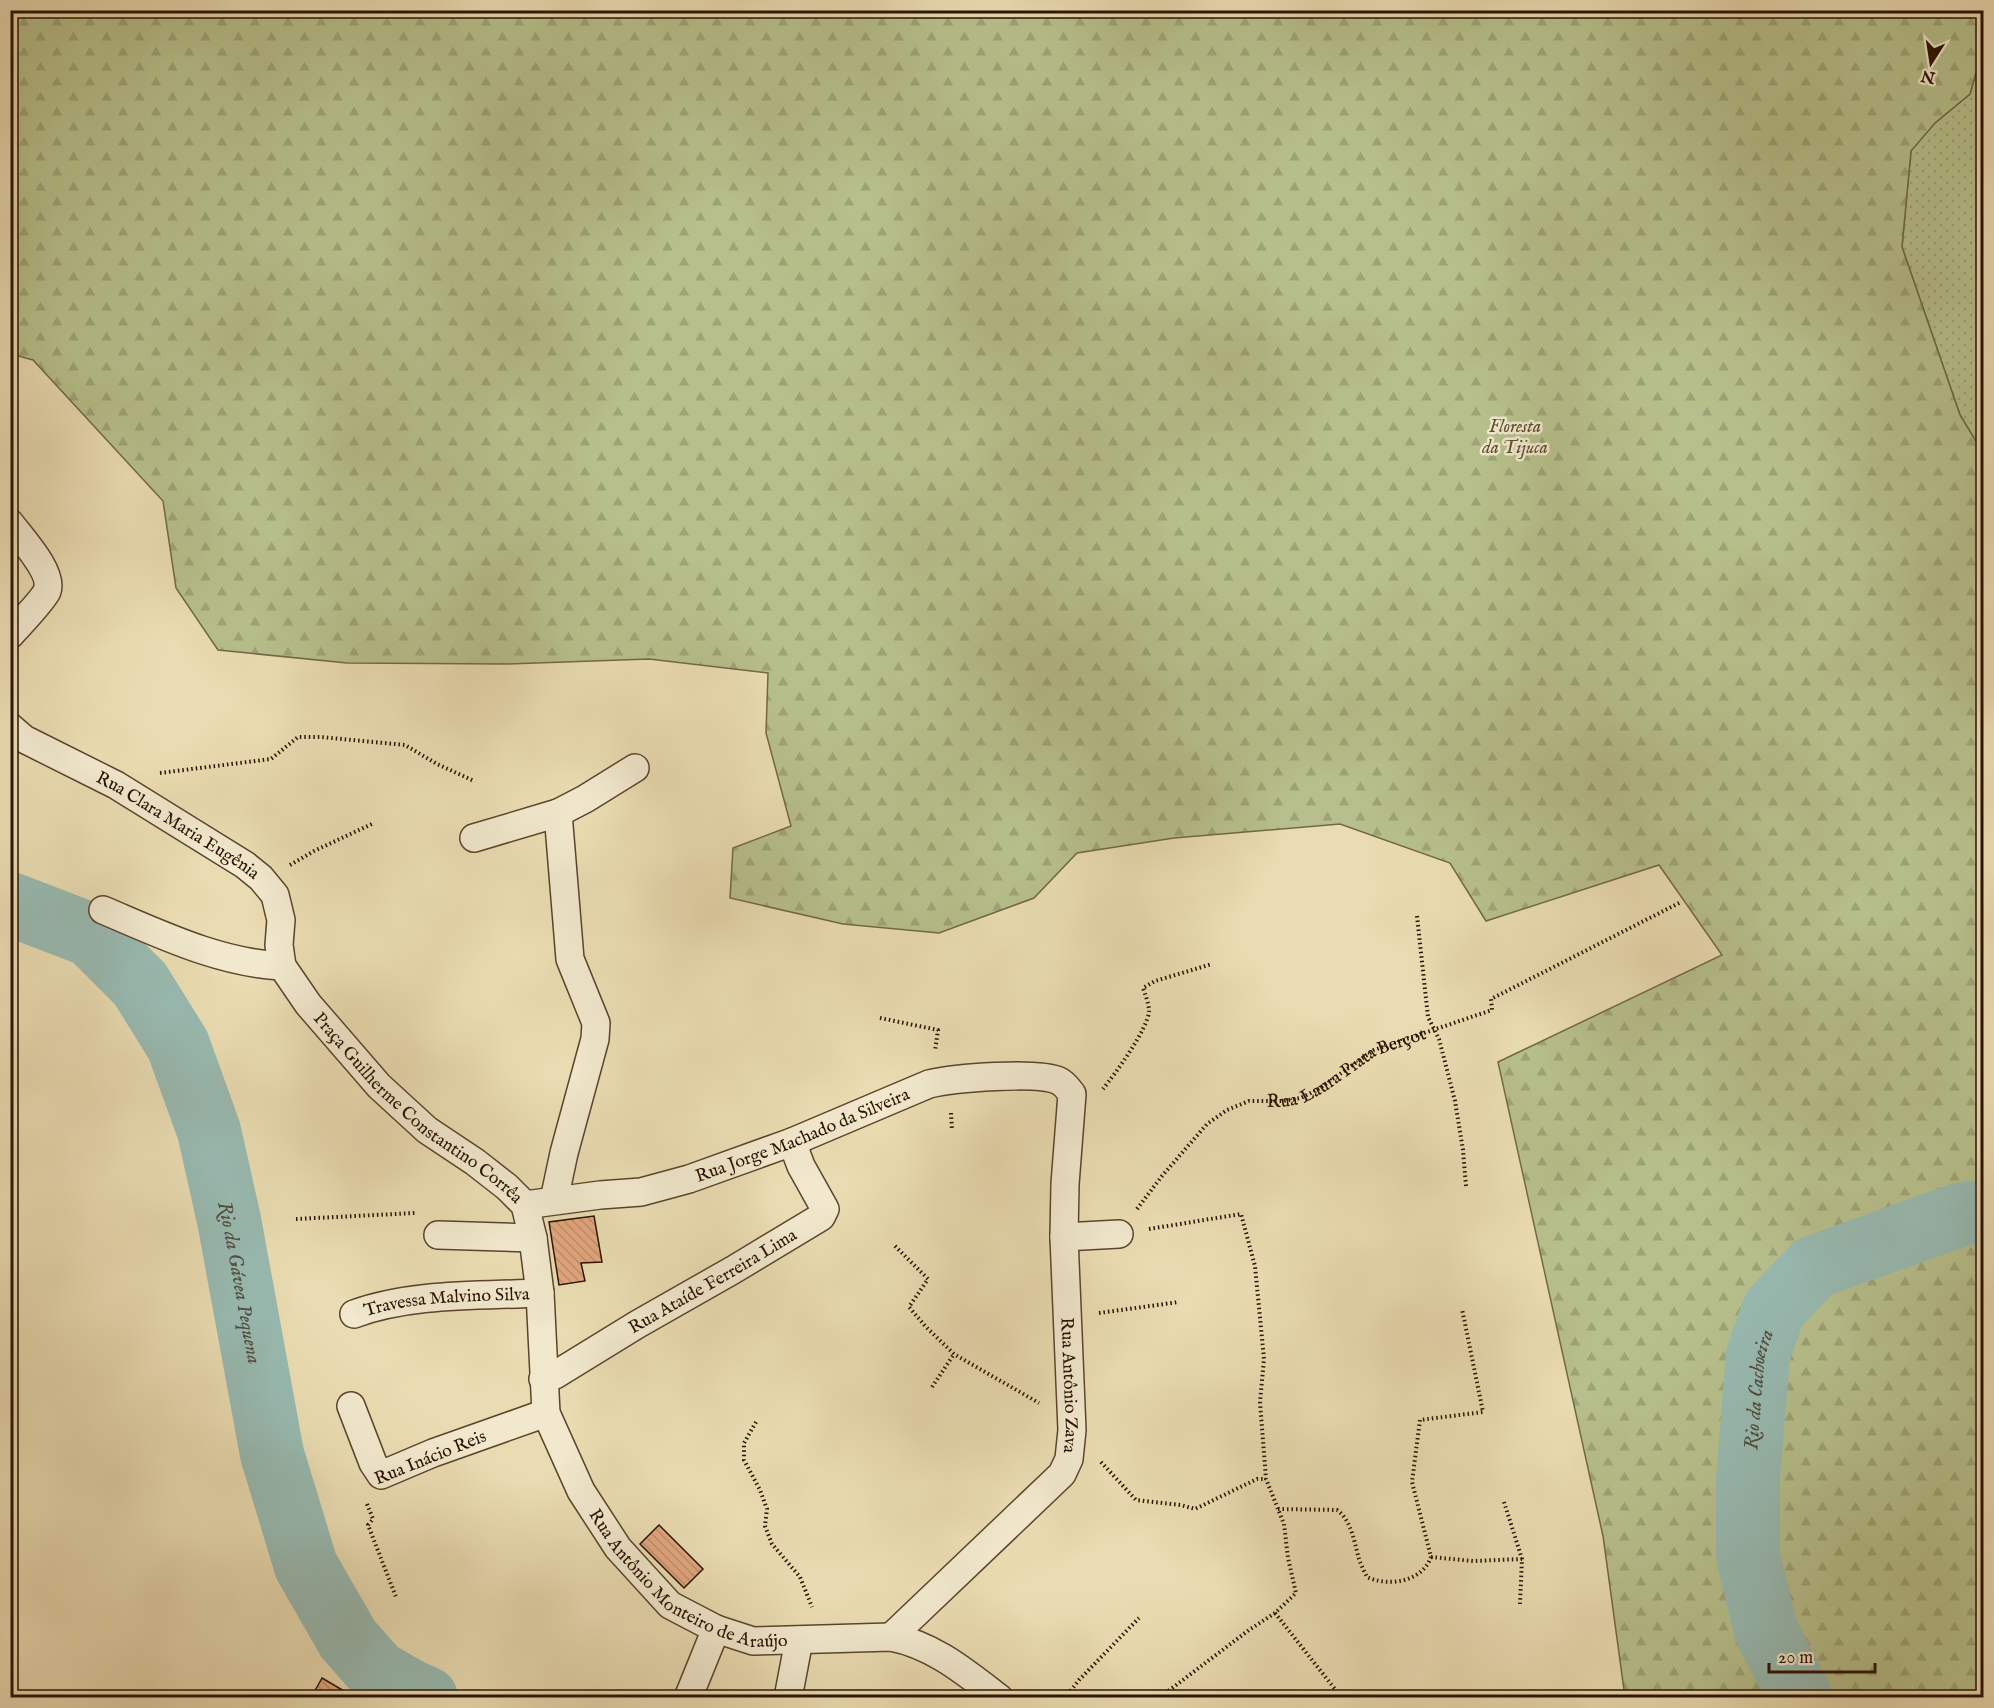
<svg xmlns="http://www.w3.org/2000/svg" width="1994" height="1708" font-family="'IM FELL English',serif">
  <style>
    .green { fill: url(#green-dots); stroke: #716946; stroke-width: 1.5 }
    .forest { fill: url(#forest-firs); stroke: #716946; stroke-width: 1.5 }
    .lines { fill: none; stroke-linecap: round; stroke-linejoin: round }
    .river { stroke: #98bab1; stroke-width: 64 }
    .building { fill: url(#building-back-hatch); stroke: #2b1200; stroke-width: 1.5 }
    .street-casing { stroke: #5b442c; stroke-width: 30 }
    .path { stroke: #2b1200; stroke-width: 4; stroke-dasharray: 1.5 3; stroke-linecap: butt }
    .street { stroke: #f1e8cd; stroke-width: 27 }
    .labels { text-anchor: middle; stroke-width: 5; stroke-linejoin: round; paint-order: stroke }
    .park-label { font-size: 18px; font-style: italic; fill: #5c4f31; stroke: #f1e8cd }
    .street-label { font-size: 18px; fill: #2b1200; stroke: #f1e8cd }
    .water-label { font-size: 20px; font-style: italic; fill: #514d3e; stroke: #f1e8cd }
  </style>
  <defs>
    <pattern id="green-dots" width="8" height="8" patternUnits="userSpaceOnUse" patternTransform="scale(1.5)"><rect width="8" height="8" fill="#b7c08c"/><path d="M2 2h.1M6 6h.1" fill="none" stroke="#9ea477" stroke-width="1.8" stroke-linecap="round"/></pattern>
    <pattern id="forest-firs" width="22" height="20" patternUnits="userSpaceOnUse" patternTransform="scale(1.5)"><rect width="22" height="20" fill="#b7c08c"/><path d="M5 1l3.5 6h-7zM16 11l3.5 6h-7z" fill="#9ea477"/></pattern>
    <pattern id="building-back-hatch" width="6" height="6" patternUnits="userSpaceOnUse" patternTransform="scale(1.5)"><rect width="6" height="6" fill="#e2a77f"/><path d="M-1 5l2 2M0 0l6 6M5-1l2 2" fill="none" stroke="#c28f6c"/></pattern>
  </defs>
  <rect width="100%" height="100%" fill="#eadcb2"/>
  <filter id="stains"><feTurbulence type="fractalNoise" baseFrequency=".00333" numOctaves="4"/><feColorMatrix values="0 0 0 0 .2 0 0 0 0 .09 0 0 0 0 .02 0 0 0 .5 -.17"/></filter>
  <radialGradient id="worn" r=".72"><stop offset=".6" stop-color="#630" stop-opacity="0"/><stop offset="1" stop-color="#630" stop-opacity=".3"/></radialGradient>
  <!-- green -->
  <polygon class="green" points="1983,48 1983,453 1960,415 1902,247 1911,150 1935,123 1970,94"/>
  <!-- forest -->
  <polygon class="forest" points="10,11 1983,11 1983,48 1970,94 1935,123 1911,151 1902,247 1960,415 1983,453 1983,1697 1625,1697 1603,1536 1498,1062 1722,955 1659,865 1486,921 1450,863 1340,824 1174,838 1077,853 1034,898 939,933 843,924 730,898 733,848 791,826 766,733 768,673 649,659 506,664 347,663 218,650 176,588 163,501 33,360 11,354"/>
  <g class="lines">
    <!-- river -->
    <g class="river">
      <path id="s1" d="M 10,904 L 91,935 L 140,984 L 178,1045 L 209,1131 L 229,1220 L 272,1454 L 306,1566 L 348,1639 L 377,1672 L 410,1691 L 426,1698"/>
      <path id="s2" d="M 1801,1698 L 1766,1631 L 1748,1556 L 1748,1479 L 1758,1355 L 1774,1309 L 1814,1267 L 1959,1215 L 1984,1211"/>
    </g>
  </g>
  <!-- building -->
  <g class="building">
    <polygon points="594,1216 602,1262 581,1263 585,1281 559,1285 549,1222"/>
    <polygon points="659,1525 703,1569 684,1588 640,1544"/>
    <polygon points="322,1678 356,1698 311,1698"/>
  </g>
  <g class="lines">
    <!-- street casing -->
    <g class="street-casing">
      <g id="street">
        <path d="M 10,523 C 21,538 54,573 47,591 C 44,599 18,626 10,635"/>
        <path id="s4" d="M 10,727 L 24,739 L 116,785 L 245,865 L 261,878 L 275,895 L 281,920 L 279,945 L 282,966 L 308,1004 L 379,1086 L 427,1130 L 475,1162 L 507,1187 L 525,1205 L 533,1238 L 540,1293 L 546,1413 L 581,1491 L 618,1548 L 670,1605 L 716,1629 L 753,1641 L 891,1637 C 933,1645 965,1672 999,1698"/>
        <polyline points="474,838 558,813"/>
        <path d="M 103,910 C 160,934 219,963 282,966"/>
        <polyline points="554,1200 564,1153 595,1039 596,1023 570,959 558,813 585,799 635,768"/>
        <path id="s5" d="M 525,1205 L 600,1195 L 641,1192 L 689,1179 L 792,1142 L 929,1084 C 954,1078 1038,1071 1059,1081 C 1065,1084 1068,1089 1072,1094 L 1065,1184 L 1064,1237 L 1072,1430 L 1069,1459 L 1062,1474 L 891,1637"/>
        <polyline points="438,1235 533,1238"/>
        <polyline points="1064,1237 1119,1234"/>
        <path id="s6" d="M 354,1314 C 411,1293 480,1296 540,1293"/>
        <path id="s7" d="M 543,1379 L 555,1375 L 638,1324 L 733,1270 L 821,1217 L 825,1209 L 801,1166 L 792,1142"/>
        <polyline points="351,1406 373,1463 381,1475 433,1453 546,1413"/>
        <polyline points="688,1698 716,1629"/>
        <polyline points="788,1698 799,1640"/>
      </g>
    </g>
    <!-- path -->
    <g class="path">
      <polyline points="160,773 271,759 298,737 321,737 405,745 437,764 474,781"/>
      <polyline points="290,865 314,851 374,823"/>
      <polyline points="1417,916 1428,1017 1439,1039 1455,1101 1463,1150 1466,1186"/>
      <polyline points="880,1018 938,1030 935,1051"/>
      <path d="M 1103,1089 C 1115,1074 1148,1029 1149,1011 C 1149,1004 1145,994 1143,988 L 1155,981 L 1212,964"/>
      <polyline points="951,1113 952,1130"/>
      <path id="s3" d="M 1137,1209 L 1162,1176 L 1207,1124 L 1227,1110 L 1249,1101 L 1282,1101 L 1301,1098 L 1320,1088 L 1374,1050 L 1492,1010 L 1491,999 L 1681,902"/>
      <polyline points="296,1219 415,1213"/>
      <polyline points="1149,1229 1241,1214 1255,1266 1264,1359 1260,1402 1266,1479 1284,1524 1288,1558 1296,1593 1275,1613 1249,1630 1159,1698"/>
      <polyline points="895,1246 928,1279 909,1307 926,1327 954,1354 1039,1403"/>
      <polyline points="1099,1313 1179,1302"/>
      <polyline points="932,1387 954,1354"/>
      <polyline points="756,1422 744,1443 744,1460 760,1490 767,1509 765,1526 772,1544 800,1577 812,1607"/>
      <polyline points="1101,1462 1136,1500 1181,1505 1195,1509 1257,1479 1266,1479"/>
      <polyline points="1504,1502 1522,1559 1520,1604"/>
      <polyline points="367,1504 373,1519 368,1525 396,1597"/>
      <path d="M 1278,1509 L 1337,1510 C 1352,1521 1354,1542 1359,1559 C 1361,1565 1364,1571 1367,1577 C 1389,1587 1422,1582 1431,1557 L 1412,1482 L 1420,1420 L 1483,1412 L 1462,1309"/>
      <polyline points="1431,1557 1473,1561 1522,1559"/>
      <polyline points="1275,1613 1342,1698"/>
      <polyline points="1065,1698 1079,1680 1139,1618"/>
    </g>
    <!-- street -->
    <use href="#street" class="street"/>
  </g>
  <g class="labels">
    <!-- park labels -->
    <g class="park-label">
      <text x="1515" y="432">Floresta<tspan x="1515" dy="21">da Tijuca</tspan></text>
    </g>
    <!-- street labels -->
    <g class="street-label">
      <text dy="6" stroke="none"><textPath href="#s4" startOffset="195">Rua Clara Maria Eugênia</textPath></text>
      <text dy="6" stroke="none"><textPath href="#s3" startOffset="264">Rua Laura Prata Berçot</textPath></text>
      <text dy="6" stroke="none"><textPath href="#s4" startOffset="586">Praça Guilherme Constantino Corrêa</textPath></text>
      <text dy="6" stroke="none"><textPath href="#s5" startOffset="288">Rua Jorge Machado da Silveira</textPath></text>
      <text dy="6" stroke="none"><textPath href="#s7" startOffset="196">Rua Ataíde Ferreira Lima</textPath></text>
      <text dy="6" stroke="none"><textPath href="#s6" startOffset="94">Travessa Malvino Silva</textPath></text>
      <text dy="6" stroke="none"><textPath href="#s5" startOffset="866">Rua Antônio Zava</textPath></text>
      <text transform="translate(430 1457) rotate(-22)" y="6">Rua Inácio Reis</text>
      <text dy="6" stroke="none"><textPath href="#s4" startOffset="1173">Rua Antônio Monteiro de Araújo</textPath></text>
    </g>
    <!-- water labels -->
    <g class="water-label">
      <text dy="7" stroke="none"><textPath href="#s1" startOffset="474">Rio da Gávea Pequena</textPath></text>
      <text dy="7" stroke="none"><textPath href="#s2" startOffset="320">Rio da Cachoeira</textPath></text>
    </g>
  </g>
  <!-- margin -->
  <rect width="1994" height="1708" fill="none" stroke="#eadcb2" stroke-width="36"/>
  <rect x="12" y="12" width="1970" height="1684" fill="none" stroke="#2b1200" stroke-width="3"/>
  <rect x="18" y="18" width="1958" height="1672" fill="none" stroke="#2b1200" stroke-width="1.5"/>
  <!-- north arrow -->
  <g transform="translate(1931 63) rotate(192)" stroke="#f1e8cd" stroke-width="4.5" paint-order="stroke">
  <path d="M0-4.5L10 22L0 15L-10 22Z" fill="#2b1200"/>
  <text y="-9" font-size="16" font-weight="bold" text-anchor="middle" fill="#2b1200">N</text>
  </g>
  <!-- scale -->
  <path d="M1769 1663v9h106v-9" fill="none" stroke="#2b1200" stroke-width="3"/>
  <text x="1778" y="1663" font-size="18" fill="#2b1200" stroke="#f1e8cd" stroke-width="4.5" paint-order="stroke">20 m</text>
  <rect width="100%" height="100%" filter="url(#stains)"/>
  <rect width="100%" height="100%" fill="url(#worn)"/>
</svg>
